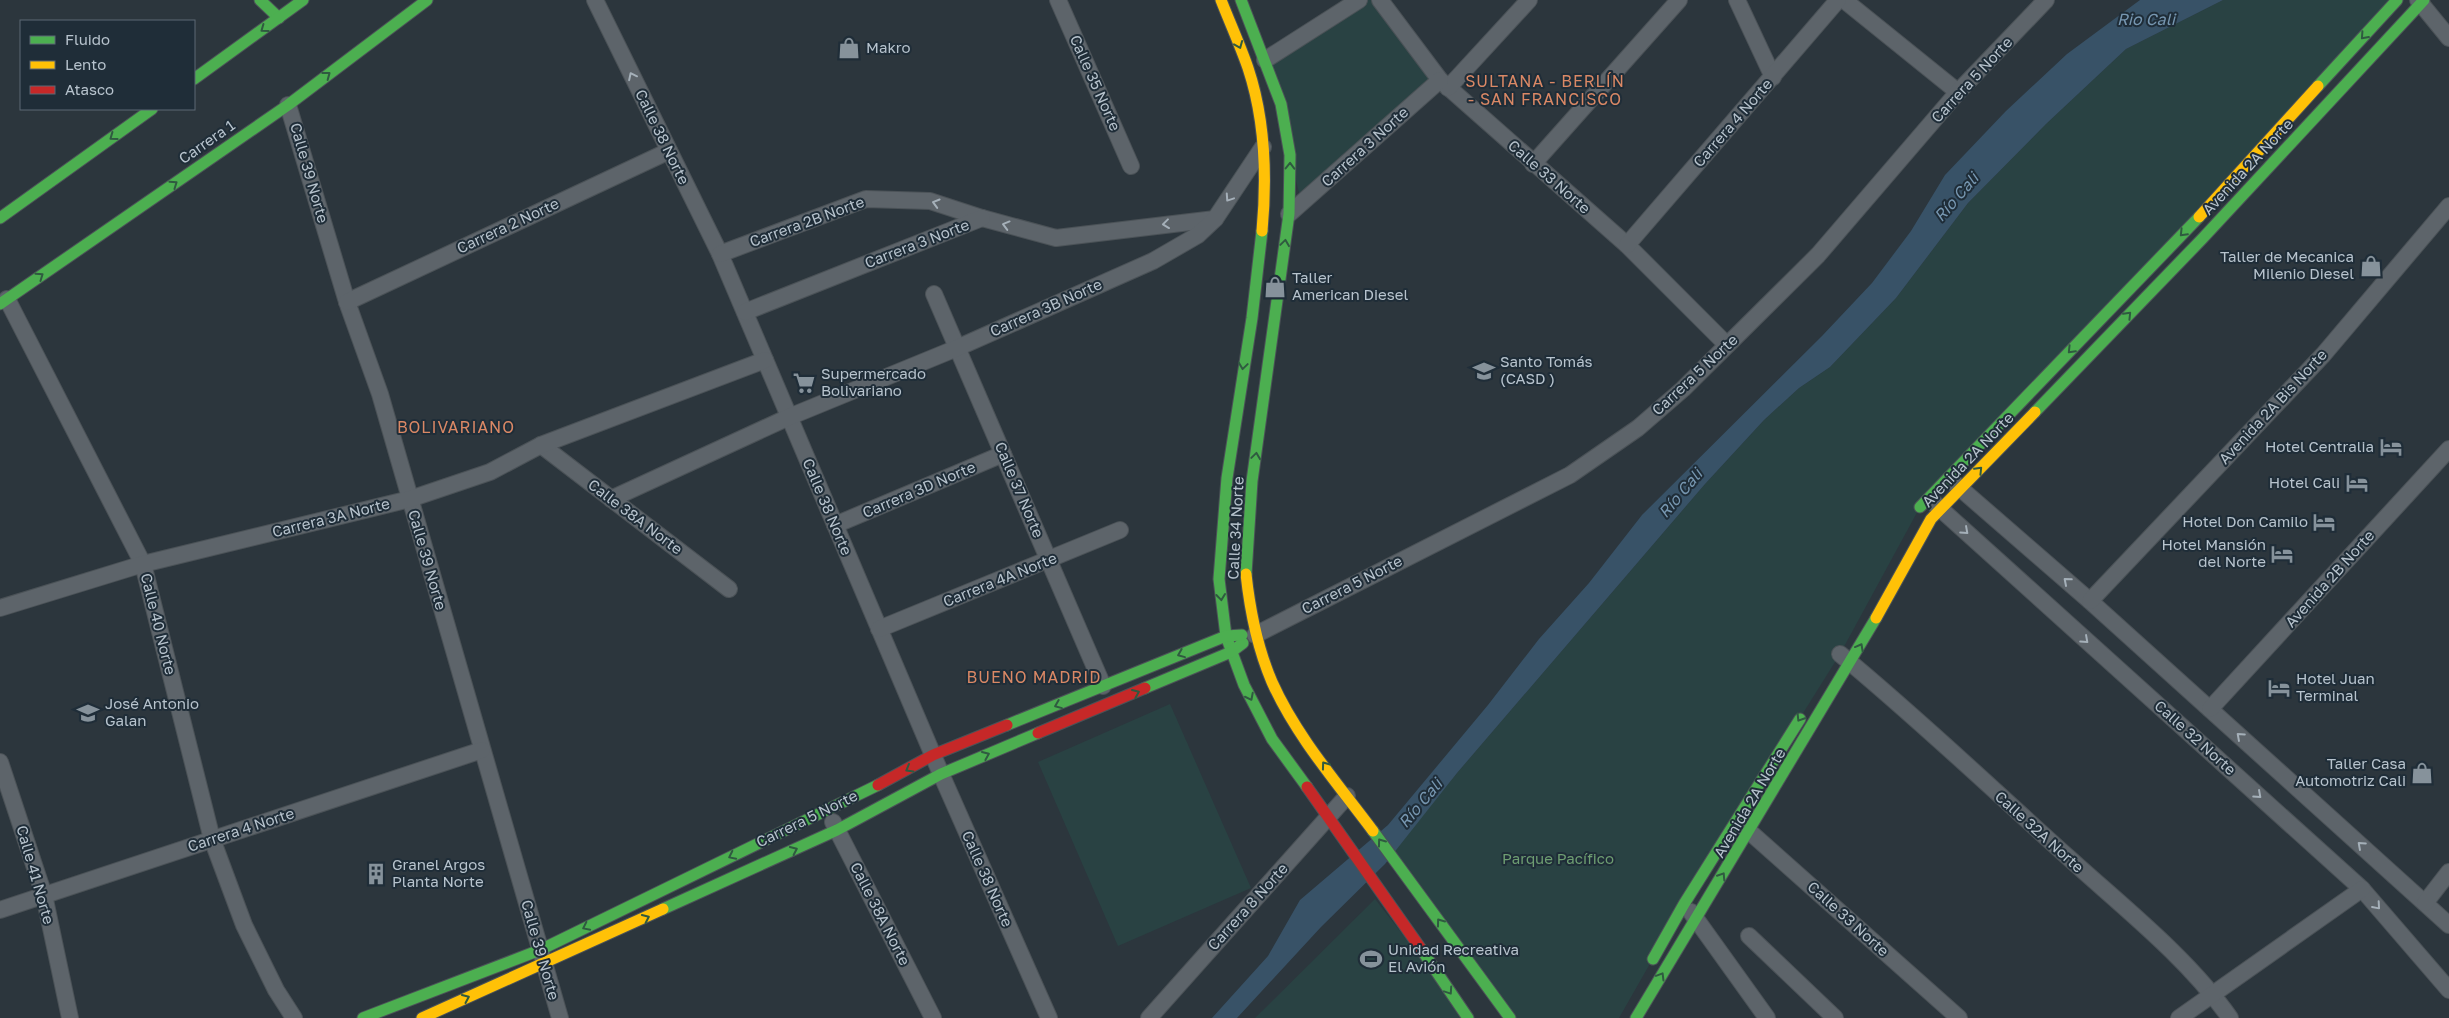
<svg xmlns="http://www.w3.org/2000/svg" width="2449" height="1018" font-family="'Golos Text',sans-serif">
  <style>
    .green { fill: #294243 }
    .water { fill: #385267 }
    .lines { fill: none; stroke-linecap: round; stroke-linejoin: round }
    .street-casing { stroke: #4b5257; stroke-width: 18 }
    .fast-casing { stroke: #4b5257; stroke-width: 13 }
    .slow-casing { stroke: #4b5257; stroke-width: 13 }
    .jam-casing { stroke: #4b5257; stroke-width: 13 }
    .street { stroke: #5d646a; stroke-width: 16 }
    .fast { stroke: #4caf50; stroke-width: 11 }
    .slow { stroke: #ffc107; stroke-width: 11 }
    .jam { stroke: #c62828; stroke-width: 11 }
    .oneway { stroke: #2f5a40 }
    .oneway2 { stroke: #a5b0b9 }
    .labels { text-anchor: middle; stroke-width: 4; stroke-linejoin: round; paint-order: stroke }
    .poi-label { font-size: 15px; fill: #b7c3cd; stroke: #1f2d38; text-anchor: start }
    .street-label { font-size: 15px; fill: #b7c3cd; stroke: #1f2d38 }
    .park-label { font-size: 15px; fill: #6e9e72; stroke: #1f2d38 }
    .water-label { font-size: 16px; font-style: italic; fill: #7797b1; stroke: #1f2d38 }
    .neighbourhood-label { font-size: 16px; letter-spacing: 1px; fill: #da8865; stroke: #1f2d38 }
  </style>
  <rect width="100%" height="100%" fill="#2c363d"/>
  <!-- green -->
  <g class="green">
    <polygon points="1359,0 1380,0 1440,80 1302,204 1265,60"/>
    <polygon points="2223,0 2397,0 1920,507 1840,654 1684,904 1619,1018 1510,1018 1391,855 1457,773 1705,484 1764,420 1799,388 1830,367 1896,298 1968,203 2046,124 2126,49"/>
    <polygon points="1170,704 1251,888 1118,946 1038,762"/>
    <polygon points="1375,899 1468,1018 1255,1018"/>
  </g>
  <!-- water -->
  <polygon class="water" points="2140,0 2223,0 2126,49 2046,124 1968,203 1896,298 1830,367 1799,388 1764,420 1705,484 1457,773 1385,864 1321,927 1237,1018 1212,1018 1268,956 1300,900 1388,825 1488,705 1539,639 1589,583 1642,515 1822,336 1872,283 1911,231 1945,175 2006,111 2067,54"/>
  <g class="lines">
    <!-- street casing -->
    <g class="street-casing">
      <g id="street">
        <polyline points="595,0 720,254 941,774 1049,1018"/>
        <polyline points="1058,0 1131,166"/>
        <polyline points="1380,0 1440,80 1627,245 1727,345"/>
        <polyline points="1737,0 1773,77"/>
        <polyline points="1844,0 1958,92"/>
        <polyline points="2418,0 2449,38"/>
        <polyline points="1265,60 1359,0"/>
        <polyline points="1448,88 1529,0"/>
        <polyline points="288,105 347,302 380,394 560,1018"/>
        <polyline points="1533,164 1679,0"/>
        <polyline points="1289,214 1440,80"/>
        <polyline points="1627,245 1838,0"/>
        <polyline points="720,254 866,199 930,201 982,218 1056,238 1215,219"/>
        <polyline points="934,294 1103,686"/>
        <polyline points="7,299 143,564 212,839 244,925 276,990 294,1018"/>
        <polyline points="347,302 669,151"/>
        <polyline points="745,312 982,218"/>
        <polyline points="541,445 729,589"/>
        <polyline points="1953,482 2090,601 2449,925"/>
        <polyline points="611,499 789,417 957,348 1153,261 1198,235 1215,219 1263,147"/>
        <polyline points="1934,503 2362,889 2449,990"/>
        <polyline points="835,525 1003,454"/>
        <polyline points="2090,601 2323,355 2449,206"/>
        <polyline points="0,608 143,564 410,499 490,472 541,445 765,360"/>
        <polyline points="879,629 1120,530"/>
        <polyline points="1255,635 1570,475 1638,428 1683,389 1818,255 1958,92 2046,0"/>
        <path d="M 1840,654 C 1919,719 1993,790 2069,858 C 2123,907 2188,958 2230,1018"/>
        <polyline points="2210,709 2449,449"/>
        <polyline points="0,762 44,895 70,1018"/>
        <polyline points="833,822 933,1018"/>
        <polyline points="1742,825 1959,1018"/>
        <polyline points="2425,903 2449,872"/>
        <polyline points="0,910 482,750"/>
        <polyline points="1691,912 1767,1018"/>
        <polyline points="1749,936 1835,1018"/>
        <polyline points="1149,1018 1347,796"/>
        <polyline points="2179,1018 2362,889"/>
      </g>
    </g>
    <!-- fast casing -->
    <g class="fast-casing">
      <g id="fast">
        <polyline points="260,0 279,18"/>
        <polyline points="1241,0 1281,104 1290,155 1289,214 1252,481 1246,574"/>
        <polyline points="194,79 303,0"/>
        <polyline points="2318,86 2397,0"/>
        <polyline points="0,218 152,109"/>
        <polyline points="1262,231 1252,318 1227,478 1219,579 1226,636 1244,685 1272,739 1307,787"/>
        <polyline points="0,304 288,105 427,0"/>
        <polyline points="2035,412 2202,239 2424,0"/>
        <polyline points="1920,507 2199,217"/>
        <polyline points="1145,688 1231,652 1243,643"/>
        <polyline points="1007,725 1226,636 1242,635"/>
        <polyline points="1373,831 1510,1018"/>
        <polyline points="663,909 837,830 941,774 1038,733"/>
        <polyline points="1421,949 1468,1018"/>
        <polyline points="1653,959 1684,904 1800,719"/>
        <polyline points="363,1018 540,950 878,785"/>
        <polyline points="1636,1018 1876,618"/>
      </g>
    </g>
    <!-- slow casing -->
    <g class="slow-casing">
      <g id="slow">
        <path d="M 1221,0 C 1230,23 1240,45 1248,68 C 1265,119 1267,177 1262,231"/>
        <polyline points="2199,217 2318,86"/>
        <path d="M 1246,574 C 1250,611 1257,647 1272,682 C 1296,736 1338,784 1373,831"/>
        <polyline points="1876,618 1931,519 2035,412"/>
        <polyline points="422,1018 663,909"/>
      </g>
    </g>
    <!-- jam casing -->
    <g class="jam-casing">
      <g id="jam">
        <polyline points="1038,733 1145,688"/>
        <polyline points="878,785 933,755 1007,725"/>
        <polyline points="1307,787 1421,949"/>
      </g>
    </g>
    <!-- street -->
    <use href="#street" class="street"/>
    <!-- fast -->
    <use href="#fast" class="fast"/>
    <!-- slow -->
    <use href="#slow" class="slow"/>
    <!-- jam -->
    <use href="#jam" class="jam"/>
  </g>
  <!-- one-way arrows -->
  <defs><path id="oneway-chevron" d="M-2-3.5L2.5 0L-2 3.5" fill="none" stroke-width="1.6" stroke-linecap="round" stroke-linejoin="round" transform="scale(1.25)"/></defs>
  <g class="oneway">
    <use href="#oneway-chevron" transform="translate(264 29) rotate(144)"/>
    <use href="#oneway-chevron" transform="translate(2364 36) rotate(132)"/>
    <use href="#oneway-chevron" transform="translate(1239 45) rotate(68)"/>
    <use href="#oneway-chevron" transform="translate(327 75) rotate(-37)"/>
    <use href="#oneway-chevron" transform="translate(113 137) rotate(144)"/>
    <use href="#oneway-chevron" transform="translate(1290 166) rotate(-89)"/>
    <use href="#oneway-chevron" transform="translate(174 184) rotate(-35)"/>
    <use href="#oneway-chevron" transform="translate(2183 233) rotate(134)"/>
    <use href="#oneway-chevron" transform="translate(1285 243) rotate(-82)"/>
    <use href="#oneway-chevron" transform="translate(40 276) rotate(-35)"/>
    <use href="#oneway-chevron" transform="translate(2128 315) rotate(-46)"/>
    <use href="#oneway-chevron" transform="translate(2071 350) rotate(134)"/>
    <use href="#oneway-chevron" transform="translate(1243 366) rotate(98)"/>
    <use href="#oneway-chevron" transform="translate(1256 456) rotate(-82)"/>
    <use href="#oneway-chevron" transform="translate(1979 470) rotate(-46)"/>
    <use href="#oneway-chevron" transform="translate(1221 597) rotate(83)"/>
    <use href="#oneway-chevron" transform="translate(1860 647) rotate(-61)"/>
    <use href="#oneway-chevron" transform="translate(1181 654) rotate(158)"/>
    <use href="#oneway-chevron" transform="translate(1136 693) rotate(-23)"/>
    <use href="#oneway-chevron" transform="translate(1250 697) rotate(63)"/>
    <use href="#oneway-chevron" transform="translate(1058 705) rotate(158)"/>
    <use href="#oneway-chevron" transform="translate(1800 718) rotate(122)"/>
    <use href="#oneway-chevron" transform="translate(986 755) rotate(-23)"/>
    <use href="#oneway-chevron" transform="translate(1325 765) rotate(-126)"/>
    <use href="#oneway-chevron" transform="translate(909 769) rotate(150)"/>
    <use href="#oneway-chevron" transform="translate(1381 842) rotate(-126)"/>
    <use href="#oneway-chevron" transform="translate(794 850) rotate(-25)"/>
    <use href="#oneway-chevron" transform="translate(732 856) rotate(154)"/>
    <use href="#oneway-chevron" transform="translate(1722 876) rotate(-57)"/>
    <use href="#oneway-chevron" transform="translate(646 918) rotate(-25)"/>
    <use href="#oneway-chevron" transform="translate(1440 922) rotate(-126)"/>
    <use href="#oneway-chevron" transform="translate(586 927) rotate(154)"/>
    <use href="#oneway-chevron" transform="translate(1661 976) rotate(-59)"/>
    <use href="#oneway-chevron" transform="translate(1449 991) rotate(56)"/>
    <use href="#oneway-chevron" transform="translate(466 998) rotate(-24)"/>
  </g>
  <g class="oneway2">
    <use href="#oneway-chevron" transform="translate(632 76) rotate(-116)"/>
    <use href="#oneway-chevron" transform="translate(1229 198) rotate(124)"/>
    <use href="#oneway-chevron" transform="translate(936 203) rotate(-164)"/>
    <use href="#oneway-chevron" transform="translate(1166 224) rotate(173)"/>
    <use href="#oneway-chevron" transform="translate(1006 225) rotate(-165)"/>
    <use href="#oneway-chevron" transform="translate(1965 531) rotate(42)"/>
    <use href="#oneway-chevron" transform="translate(2067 581) rotate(-139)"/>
    <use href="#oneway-chevron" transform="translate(2085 640) rotate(42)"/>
    <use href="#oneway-chevron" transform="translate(2240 736) rotate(-138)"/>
    <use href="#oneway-chevron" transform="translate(2258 795) rotate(42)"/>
    <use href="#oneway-chevron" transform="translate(2361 845) rotate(-138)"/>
    <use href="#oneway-chevron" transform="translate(2377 906) rotate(49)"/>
  </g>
  <!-- icons -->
  <defs>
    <g id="shop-bare" transform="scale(1.725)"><path d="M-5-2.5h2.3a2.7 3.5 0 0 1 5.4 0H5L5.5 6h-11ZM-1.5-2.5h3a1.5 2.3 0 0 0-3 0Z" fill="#86929b" stroke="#1f2d38" stroke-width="2.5" paint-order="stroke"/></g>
    <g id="university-bare" transform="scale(1.725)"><path d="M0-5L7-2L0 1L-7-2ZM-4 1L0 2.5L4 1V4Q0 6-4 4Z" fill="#86929b" stroke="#1f2d38" stroke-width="2.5" paint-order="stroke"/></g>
    <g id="supermarket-bare" transform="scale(1.725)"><path d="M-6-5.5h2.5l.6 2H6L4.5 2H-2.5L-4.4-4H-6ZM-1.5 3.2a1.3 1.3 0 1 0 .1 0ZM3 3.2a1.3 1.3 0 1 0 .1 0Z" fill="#86929b" stroke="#1f2d38" stroke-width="2.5" paint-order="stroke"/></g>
    <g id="hotel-bare" transform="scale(1.725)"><path d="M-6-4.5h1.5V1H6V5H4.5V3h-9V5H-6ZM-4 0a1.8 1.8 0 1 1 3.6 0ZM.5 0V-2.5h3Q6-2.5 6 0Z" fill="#86929b" stroke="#1f2d38" stroke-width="2.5" paint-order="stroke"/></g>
    <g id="school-bare" transform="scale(1.725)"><path d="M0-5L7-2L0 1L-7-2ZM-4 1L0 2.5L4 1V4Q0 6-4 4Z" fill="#86929b" stroke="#1f2d38" stroke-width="2.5" paint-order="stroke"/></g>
    <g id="building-bare" transform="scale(1.725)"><path d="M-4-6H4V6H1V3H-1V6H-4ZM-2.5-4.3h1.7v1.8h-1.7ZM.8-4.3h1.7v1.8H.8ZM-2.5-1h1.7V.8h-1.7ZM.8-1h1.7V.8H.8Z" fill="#86929b" stroke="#1f2d38" stroke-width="2.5" paint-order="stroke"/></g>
    <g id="stadium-bare" transform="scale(1.725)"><path d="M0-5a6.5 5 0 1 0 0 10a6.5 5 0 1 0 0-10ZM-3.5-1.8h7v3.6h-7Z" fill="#86929b" stroke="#1f2d38" stroke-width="2.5" paint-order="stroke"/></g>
  </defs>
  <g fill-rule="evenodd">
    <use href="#shop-bare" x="849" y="48"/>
    <use href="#shop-bare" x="2371" y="266"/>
    <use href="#shop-bare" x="1275" y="287"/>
    <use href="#university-bare" x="1484" y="371"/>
    <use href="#supermarket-bare" x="804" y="383"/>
    <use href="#hotel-bare" x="2391" y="447"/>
    <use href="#hotel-bare" x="2357" y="483"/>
    <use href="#hotel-bare" x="2324" y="522"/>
    <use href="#hotel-bare" x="2282" y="554"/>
    <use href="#hotel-bare" x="2279" y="688"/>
    <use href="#school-bare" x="88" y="713"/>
    <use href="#shop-bare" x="2422" y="773"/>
    <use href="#building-bare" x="376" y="874"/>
    <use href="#stadium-bare" x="1371" y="959"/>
  </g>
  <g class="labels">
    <!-- poi labels -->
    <g class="poi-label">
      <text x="866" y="53">Makro</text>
      <text x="2354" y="262" text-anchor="end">Taller de Mecanica<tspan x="2354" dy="17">Milenio Diesel</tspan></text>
      <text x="1292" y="283">Taller<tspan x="1292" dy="17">American Diesel</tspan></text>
      <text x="1500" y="367">Santo Tomás<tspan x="1500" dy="17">(CASD )</tspan></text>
      <text x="821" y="379">Supermercado<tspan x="821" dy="17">Bolivariano</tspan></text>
      <text x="2374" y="452" text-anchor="end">Hotel Centralia</text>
      <text x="2340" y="488" text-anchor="end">Hotel Cali</text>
      <text x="2308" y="527" text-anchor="end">Hotel Don Camilo</text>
      <text x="2266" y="550" text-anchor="end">Hotel Mansión<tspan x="2266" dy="17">del Norte</tspan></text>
      <text x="2296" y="684">Hotel Juan<tspan x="2296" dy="17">Terminal</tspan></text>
      <text x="105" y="709">José Antonio<tspan x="105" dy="17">Galan</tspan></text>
      <text x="2406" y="769" text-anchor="end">Taller Casa<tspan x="2406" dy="17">Automotriz Cali</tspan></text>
      <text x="392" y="870">Granel Argos<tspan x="392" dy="17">Planta Norte</tspan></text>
      <text x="1388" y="955">Unidad Recreativa<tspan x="1388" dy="17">El Avión</tspan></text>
    </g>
    <!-- street labels -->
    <g class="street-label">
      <text transform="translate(1972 80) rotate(-47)" y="5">Carrera 5 Norte</text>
      <text transform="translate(1095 83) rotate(66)" y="5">Calle 35 Norte</text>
      <text transform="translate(1733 123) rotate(-49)" y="5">Carrera 4 Norte</text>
      <text transform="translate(662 137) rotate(64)" y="5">Calle 38 Norte</text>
      <text transform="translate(207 142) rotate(-35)" y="5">Carrera 1</text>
      <text transform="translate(1365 147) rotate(-42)" y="5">Carrera 3 Norte</text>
      <text transform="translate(2248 167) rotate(-47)" y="5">Avenida 2A Norte</text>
      <text transform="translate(309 173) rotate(74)" y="5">Calle 39 Norte</text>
      <text transform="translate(1549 177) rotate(41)" y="5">Calle 33 Norte</text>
      <text transform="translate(807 222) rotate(-20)" y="5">Carrera 2B Norte</text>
      <text transform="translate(508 226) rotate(-25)" y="5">Carrera 2 Norte</text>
      <text transform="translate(917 244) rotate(-21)" y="5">Carrera 3 Norte</text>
      <text transform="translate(1046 308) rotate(-24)" y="5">Carrera 3B Norte</text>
      <text transform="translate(1695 375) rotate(-43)" y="5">Carrera 5 Norte</text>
      <text transform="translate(2273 407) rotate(-47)" y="5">Avenida 2A Bis Norte</text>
      <text transform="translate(1968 460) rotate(-46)" y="5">Avenida 2A Norte</text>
      <text transform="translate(919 490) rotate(-23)" y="5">Carrera 3D Norte</text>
      <text transform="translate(1019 490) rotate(67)" y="5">Calle 37 Norte</text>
      <text transform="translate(827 507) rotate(67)" y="5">Calle 38 Norte</text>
      <text transform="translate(635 517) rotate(37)" y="5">Calle 38A Norte</text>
      <text transform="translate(331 518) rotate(-14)" y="5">Carrera 3A Norte</text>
      <text transform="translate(1236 528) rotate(-87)" y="5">Calle 34 Norte</text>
      <text transform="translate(427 560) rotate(74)" y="5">Calle 39 Norte</text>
      <text transform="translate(2330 579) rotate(-48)" y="5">Avenida 2B Norte</text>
      <text transform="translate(1000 580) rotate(-22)" y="5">Carrera 4A Norte</text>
      <text transform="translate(1352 585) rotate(-27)" y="5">Carrera 5 Norte</text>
      <text transform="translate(158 624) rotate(76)" y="5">Calle 40 Norte</text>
      <text transform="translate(2195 738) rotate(42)" y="5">Calle 32 Norte</text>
      <text transform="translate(1750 803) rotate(-59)" y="5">Avenida 2A Norte</text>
      <text transform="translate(807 819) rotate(-26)" y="5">Carrera 5 Norte</text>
      <text transform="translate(241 830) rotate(-18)" y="5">Carrera 4 Norte</text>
      <text transform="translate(2039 832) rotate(42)" y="5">Calle 32A Norte</text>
      <text transform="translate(35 875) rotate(74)" y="5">Calle 41 Norte</text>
      <text transform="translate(987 879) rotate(66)" y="5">Calle 38 Norte</text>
      <text transform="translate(1248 907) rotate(-48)" y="5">Carrera 8 Norte</text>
      <text transform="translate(880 914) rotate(63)" y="5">Calle 38A Norte</text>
      <text transform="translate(1848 919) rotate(42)" y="5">Calle 33 Norte</text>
      <text transform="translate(540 950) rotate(74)" y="5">Calle 39 Norte</text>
    </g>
    <!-- park labels -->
    <g class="park-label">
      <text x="1558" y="864">Parque Pacífico</text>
    </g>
    <!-- water labels -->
    <g class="water-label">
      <text x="2146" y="25">Rio Cali</text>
      <text transform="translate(1956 197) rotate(-49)" y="6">Río Cali</text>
      <text transform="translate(1680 493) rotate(-50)" y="6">Río Cali</text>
      <text transform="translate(1420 803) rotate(-50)" y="6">Río Cali</text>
    </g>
    <!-- neighbourhood labels -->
    <g class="neighbourhood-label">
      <text x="1545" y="87">SULTANA - BERLÍN<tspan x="1545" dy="18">- SAN FRANCISCO</tspan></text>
      <text x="456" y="433">BOLIVARIANO</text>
      <text x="1034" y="683">BUENO MADRID</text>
    </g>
  </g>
  <!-- legend -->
  <rect x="20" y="20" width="175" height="90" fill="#1f2d38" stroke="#5c6974"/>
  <rect x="30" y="36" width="25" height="8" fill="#4caf50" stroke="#5c6974"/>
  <text x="65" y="45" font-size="15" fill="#b7c3cd">Fluido</text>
  <rect x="30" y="61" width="25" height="8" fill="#ffc107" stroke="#5c6974"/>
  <text x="65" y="70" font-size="15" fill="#b7c3cd">Lento</text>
  <rect x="30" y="86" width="25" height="8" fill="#c62828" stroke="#5c6974"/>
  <text x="65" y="95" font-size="15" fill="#b7c3cd">Atasco</text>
</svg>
